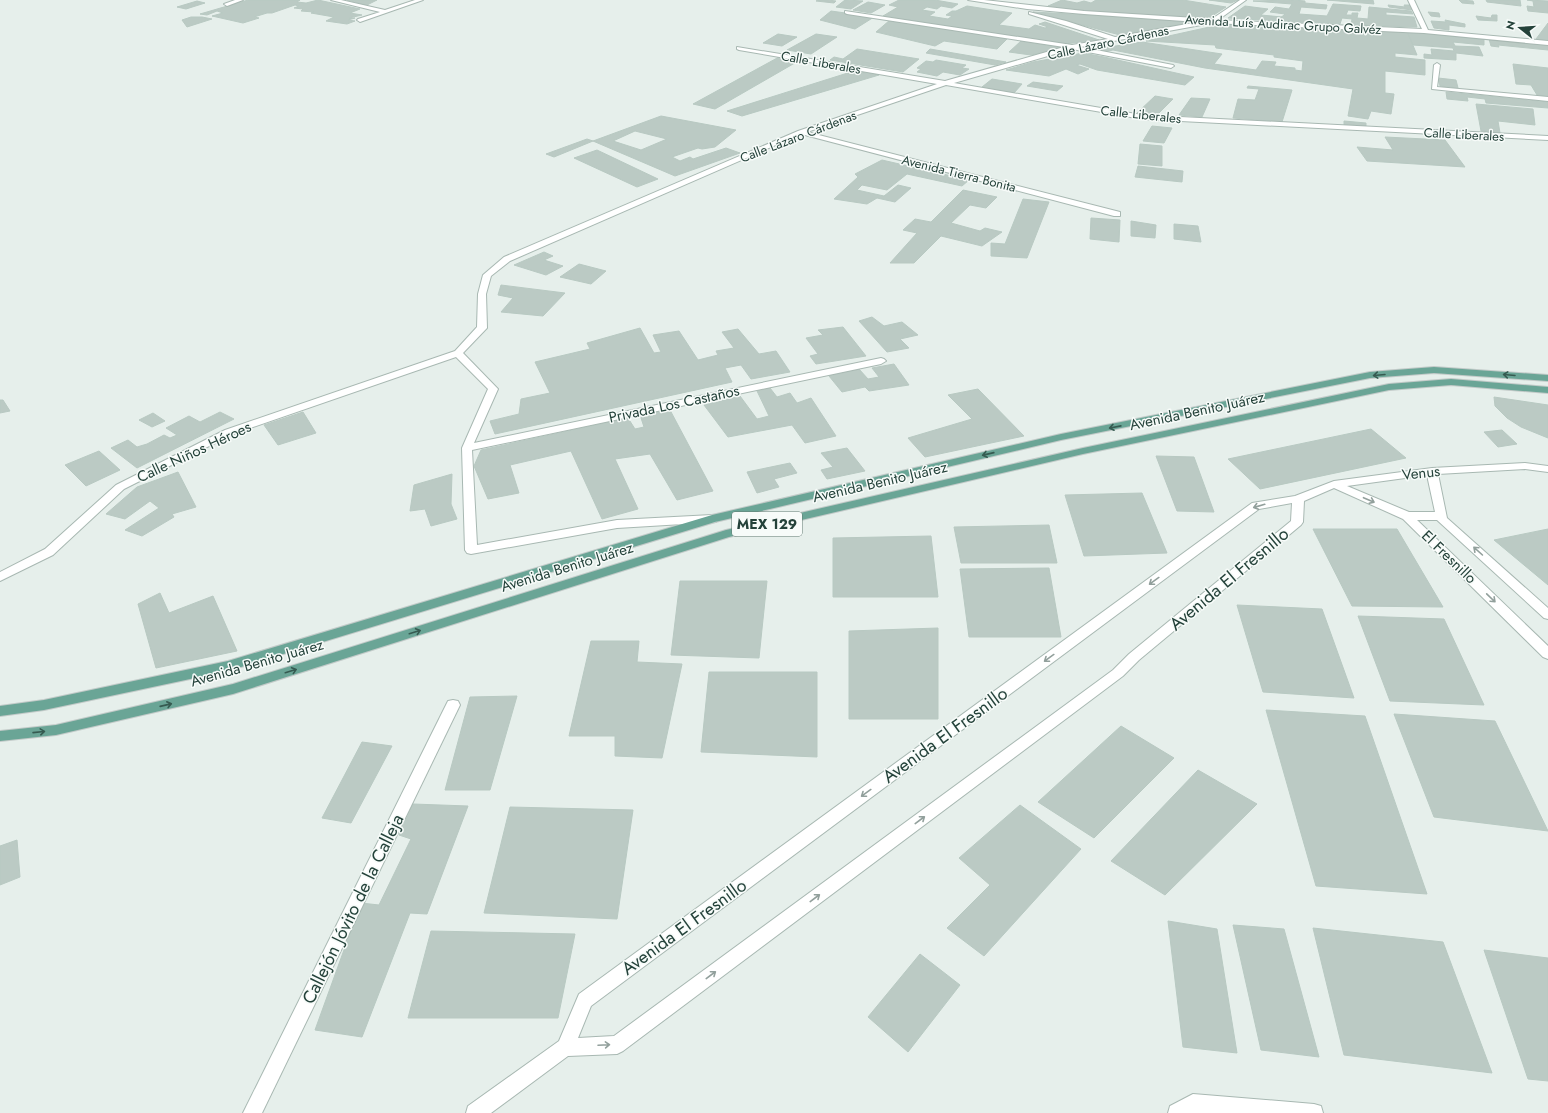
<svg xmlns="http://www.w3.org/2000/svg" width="1548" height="1113" font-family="Jost,sans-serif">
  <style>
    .building { fill: #bbcac4; stroke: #b8c9c2; fill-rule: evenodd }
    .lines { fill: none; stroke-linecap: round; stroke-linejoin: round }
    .minor-casing { stroke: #a8b8b2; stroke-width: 2 }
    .major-casing { stroke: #c2cac8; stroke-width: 2 }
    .minor { fill: #fff; fill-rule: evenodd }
    .major { fill: #6aa596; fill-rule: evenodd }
    .oneway { stroke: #365b51 }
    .oneway2 { stroke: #92a09c }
    .labels { text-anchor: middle; stroke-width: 3; stroke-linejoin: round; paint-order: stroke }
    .far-street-label { font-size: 13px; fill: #24423a; stroke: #f7fbf9 }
    .shield { fill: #f7fbf9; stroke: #637a73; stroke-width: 1 }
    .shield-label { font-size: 14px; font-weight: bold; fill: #24423a }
    .street-label { font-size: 15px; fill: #24423a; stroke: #f7fbf9 }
    .near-street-label { font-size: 18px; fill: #24423a; stroke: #f7fbf9 }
  </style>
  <rect width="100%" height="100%" fill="#e6efeb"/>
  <!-- building -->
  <g class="building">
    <polygon points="248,0 300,0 297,2 306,3 318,0 360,9 350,13 362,15 349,18 355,18 348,20 355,21 347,24 326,21 334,17 311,13 314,12 301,11 303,9 294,8 299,6 295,5 272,13 267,13 254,17 259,18 243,23 212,16 223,13 217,11 207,15 200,14"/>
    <polygon points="347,0 377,0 367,5"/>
    <polygon points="818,0 828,0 836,1 834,3 816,1"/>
    <polygon points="845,0 846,0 863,1 851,9 836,7"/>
    <polygon points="899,0 935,0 958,4 952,8 941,6 937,9 927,7 922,10 935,12 929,16 948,19 952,16 946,15 952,11 956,11 967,6 1012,13 999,25 1029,29 1035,25 1045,28 1048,27 1039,24 1045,22 1099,40 1064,44 883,16 898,7 889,5"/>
    <polygon points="1062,0 1077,3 1084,1 1091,3 1096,0 1183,0 1226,7 1209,18 1114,13 1064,9 1048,6"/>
    <polygon points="1209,0 1238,0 1231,3"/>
    <polygon points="1293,0 1305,1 1305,3 1327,5 1326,9 1301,7 1299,14 1327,16 1333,4 1361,6 1360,11 1348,10 1346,15 1352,15 1352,13 1358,13 1357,18 1368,19 1369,7 1411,11 1413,14 1386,12 1386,15 1414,17 1417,27 1351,25 1352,19 1342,18 1340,24 1277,21 1285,14 1270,12 1275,7 1289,9 1292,4 1253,1"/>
    <polygon points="1327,0 1373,0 1374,4"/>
    <polygon points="1459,0 1473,1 1474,4 1462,3"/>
    <polygon points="1486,0 1520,0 1521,6 1487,2"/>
    <polygon points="1527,0 1548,1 1548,13 1528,11 1527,6 1534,7 1533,1"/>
    <polygon points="197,1 205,3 186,9 177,7"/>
    <polygon points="868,2 885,5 871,13 853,10"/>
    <polygon points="1388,5 1405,7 1404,5 1410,5 1412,10 1389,7"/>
    <polygon points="1245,6 1268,9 1261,15 1282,17 1277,21 1228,18"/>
    <polygon points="831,11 874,17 855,29 820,20"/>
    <polygon points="1033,12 1107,16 1195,22 1120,35"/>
    <polygon points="1428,12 1439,13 1440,17 1431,16"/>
    <polygon points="1492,15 1497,15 1497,21 1478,20 1476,16 1491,18"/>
    <polygon points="191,17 202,17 212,19 187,27 182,20"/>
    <polygon points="890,20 1008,38 997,49 944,41 935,46 876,32"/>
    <polygon points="1445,20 1465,24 1465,27 1449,25 1449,30 1434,28 1431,21 1446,22"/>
    <polygon points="1548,23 1548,40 1536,39"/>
    <polygon points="1223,24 1407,31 1417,55 1395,53 1395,57 1425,60 1425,75 1385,71 1385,93 1394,94 1391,114 1371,111 1368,119 1348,116 1353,89 1205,68 1113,50 1104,52 1096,49 1142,42 1222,54 1214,64 1256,70 1262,61 1276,62 1274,66 1295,68 1295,70 1302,71 1303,61 1274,57 1274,55 1216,48 1215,45 1146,41"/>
    <polygon points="1407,31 1484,38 1484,45 1453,42 1455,46 1479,47 1483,56 1456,53 1456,60 1424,58 1424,54 1432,55 1431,49 1454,51 1453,48 1413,45"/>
    <polygon points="778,34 797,37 782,46 763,43"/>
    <polygon points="816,34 837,37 811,54 787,50"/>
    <polygon points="1489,39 1548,44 1548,50 1498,45 1499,47 1491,46"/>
    <polygon points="1021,41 1064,48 1031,55 1009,52"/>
    <polygon points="857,49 919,59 903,72 830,60 834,57 843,59"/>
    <polygon points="930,49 1006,62 995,65 926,53"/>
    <polygon points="1083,53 1104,57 1194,77 1185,85 1097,70 1080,64 1076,65 1089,69 1078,74 1066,69 1049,76 1006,70 1033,62"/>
    <polygon points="779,57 800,60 715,109 693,104"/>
    <polygon points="936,60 966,65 962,68 969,69 960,75 943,72 937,76 917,72 921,69 917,68 926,61 933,62"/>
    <polygon points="1513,64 1548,68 1548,96 1537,95 1531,85 1516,84"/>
    <polygon points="854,71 879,75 742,116 727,111"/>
    <polygon points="1438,78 1456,80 1458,88 1440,86"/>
    <polygon points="992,79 1022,84 1014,93 982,87"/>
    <polygon points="1033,82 1063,86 1057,91 1027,86"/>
    <polygon points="1248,86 1292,90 1282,122 1233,118 1238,99 1255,100 1259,89 1247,88"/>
    <polygon points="1446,92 1548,102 1548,108 1486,103 1485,99 1467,97 1468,101 1447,99"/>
    <polygon points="1155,96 1173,99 1156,116 1137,113"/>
    <polygon points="1191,98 1210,99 1202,117 1179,115"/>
    <polygon points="1476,104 1533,109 1535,125 1498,121 1500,133 1481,131"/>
    <path d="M 661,116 L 736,130 L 715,147 L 702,149 L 698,148 L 672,157 L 680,161 L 690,157 L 693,159 L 726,148 L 740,153 L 675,176 L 593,141 ZM 635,131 L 667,139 L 641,150 L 613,141 Z"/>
    <polygon points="1344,121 1366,123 1366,126 1344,125"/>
    <polygon points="1152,126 1172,128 1164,143 1143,141"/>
    <polygon points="1385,137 1445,140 1465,167 1367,161 1357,147 1393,150"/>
    <polygon points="587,139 593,141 554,157 546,154"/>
    <polygon points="1140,144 1162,146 1162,166 1138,164"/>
    <polygon points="597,150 658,179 637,187 574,158"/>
    <polygon points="882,160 969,180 962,186 907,174 887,190 862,185 857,190 884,196 898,185 911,188 895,202 877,198 867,204 834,199 858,177 855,174"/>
    <polygon points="1138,166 1183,171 1182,182 1135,177"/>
    <polygon points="963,190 997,197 986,208 970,205 951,223 980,231 985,228 1002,232 982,246 941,236 914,263 890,263 917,233 903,230 915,219 931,222"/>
    <polygon points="1023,199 1049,202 1027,258 991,256 991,243 1005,244"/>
    <polygon points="1091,218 1120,220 1119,242 1090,239"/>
    <polygon points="1131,221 1156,225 1155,238 1131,236"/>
    <polygon points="1174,224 1198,226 1201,242 1174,239"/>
    <polygon points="544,252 553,256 544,260 563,266 546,275 514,265"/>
    <polygon points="579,264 606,271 591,284 560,277"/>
    <polygon points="501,285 565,293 543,316 501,312 513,298 498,295"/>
    <polygon points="872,317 884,326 902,322 918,335 900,339 909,348 887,352 859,321"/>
    <polygon points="843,327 866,356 816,364 810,356 818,354 806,338 823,335 818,330"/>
    <polygon points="640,328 654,353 661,352 653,335 679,331 698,360 718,355 716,351 734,348 722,332 738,329 759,354 776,351 790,372 751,379 741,365 725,368 732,382 495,434 490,421 519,414 521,399 550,393 535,362 590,349 587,343"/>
    <polygon points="894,364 909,385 869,391 865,387 842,392 829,376 859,369 868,379 879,377 872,368"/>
    <polygon points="770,388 777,397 790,393 797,403 811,398 836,436 805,443 792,425 728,437 704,405 740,396 757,419 769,416 757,391"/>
    <polygon points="978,389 1024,436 925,457 908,438 972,419 948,395"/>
    <polygon points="1494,397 1548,405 1548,438 1521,427 1507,418 1495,406"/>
    <polygon points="0,400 3,400 10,411 0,413"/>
    <polygon points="670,410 713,491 677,500 650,454 615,459 638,509 602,519 571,451 510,465 519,493 488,499 474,466 481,450 628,418 635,429 644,427 640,415"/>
    <polygon points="220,412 234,419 137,468 111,448 128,440 137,447 147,444 164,435 170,438 177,435 166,428 189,416 200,422"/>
    <polygon points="303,412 316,433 278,445 264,425"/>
    <polygon points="153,413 165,421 152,427 139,420"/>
    <polygon points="1371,429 1406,458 1260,489 1228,459"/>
    <polygon points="1502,430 1517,444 1498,447 1484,432"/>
    <polygon points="847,448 865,471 827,479 821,470 833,467 821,453"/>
    <polygon points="99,451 120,470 86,486 65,465"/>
    <polygon points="1156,456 1194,457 1214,512 1177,511"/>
    <polygon points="790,463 797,473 774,479 779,487 757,493 747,472"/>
    <polygon points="178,472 196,507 172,514 174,517 142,536 125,530 159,508 150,501 125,519 106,514 137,487"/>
    <polygon points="452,474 451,504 457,519 431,526 425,509 410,511 414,485"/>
    <polygon points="1142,493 1167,553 1084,556 1065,495"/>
    <polygon points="1049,525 1057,563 961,563 954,527"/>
    <polygon points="1313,529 1397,529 1443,607 1352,606"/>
    <polygon points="1548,529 1548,585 1494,540"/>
    <polygon points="931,536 938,597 833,597 833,538"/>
    <polygon points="1049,568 1061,637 969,637 960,569"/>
    <polygon points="680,581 767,581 759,658 671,655"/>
    <polygon points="160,593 169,613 213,596 237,651 156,668 138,604"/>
    <polygon points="1237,605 1322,609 1354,698 1263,692"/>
    <polygon points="1358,616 1444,619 1484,705 1390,701"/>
    <polygon points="938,628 938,719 849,719 849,631"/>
    <polygon points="591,641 639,641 637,662 682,664 662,758 615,756 615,736 569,736"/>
    <polygon points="709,672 817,672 817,757 701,752"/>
    <polygon points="517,696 490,790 445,790 470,697"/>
    <polygon points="1266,710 1365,716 1427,894 1316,886"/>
    <polygon points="1394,714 1495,721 1548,831 1434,817"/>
    <polygon points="1121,726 1174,758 1094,838 1038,802"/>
    <polygon points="362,742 392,746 351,823 322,818"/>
    <polygon points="1198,770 1257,804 1165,895 1111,861"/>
    <polygon points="413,804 468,806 427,914 410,913 362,1037 315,1030 361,903 379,905 411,839 399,835"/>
    <polygon points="1020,805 1081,849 984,956 947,928 990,885 959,858"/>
    <polygon points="510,807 633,810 617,919 484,913"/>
    <polygon points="17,840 20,877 0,885 0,846"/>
    <polygon points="1168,921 1217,929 1237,1053 1183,1047"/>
    <polygon points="1233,925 1284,929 1319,1057 1261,1050"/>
    <polygon points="1313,928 1443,942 1492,1073 1344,1055"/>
    <polygon points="431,931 575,934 558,1018 408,1018"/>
    <polygon points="1484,950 1548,958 1548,1081 1528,1079"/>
    <polygon points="920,954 960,985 908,1052 868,1017"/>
  </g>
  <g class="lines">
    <!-- minor casing -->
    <g class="minor-casing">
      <g id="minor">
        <polygon points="235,0 243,0 227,6 224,4"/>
        <polygon points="331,0 341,0 385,10 415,0 423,0 360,22 357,20 358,19 380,12"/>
        <polygon points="968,0 984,0 1084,11 1212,19 1240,0 1246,0 1218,20 1422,29 1408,0 1414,0 1428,30 1548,41 1548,45 1424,33 1212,23 1081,47 1173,65 1174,66 1171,68 1072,49 954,83 1142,115 1548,136 1548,140 1142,119 946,85 807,132 1120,212 1120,216 1114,216 801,134 510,261 491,276 486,294 487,328 463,353 498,389 474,443 881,358 884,359 886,361 881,364 472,450 477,545 617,520 712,515 716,516 718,519 716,522 617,528 471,554 467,553 465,550 462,448 488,389 456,357 233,434 124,489 53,555 0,581 0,572 45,549 116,485 225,430 455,351 477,327 478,294 483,275 504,257 798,131 937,84 739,50 737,49 737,47 945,81 1064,47 847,14 845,13 845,11 1072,45 1108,39 1029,14 1029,12 1066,21 1115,37 1198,22 1084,14 1027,9"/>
        <polygon points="1437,63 1440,65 1437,87 1548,97 1548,101 1432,89 1434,65"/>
        <path d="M 1525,463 L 1548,466 L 1548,472 L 1525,469 L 1438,474 L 1447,518 L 1548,608 L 1548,619 L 1544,618 L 1437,520 L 1417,520 L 1548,646 L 1548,659 L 1543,657 L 1403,519 L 1334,488 L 1304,501 L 1303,522 L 1301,525 L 1139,660 L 1123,676 L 623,1051 L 617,1054 L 568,1056 L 491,1113 L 466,1113 L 468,1106 L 559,1041 L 579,994 L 1252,503 L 1295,496 L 1334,481 L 1432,468 ZM 1427,475 L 1435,512 L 1409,512 L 1347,486 ZM 1292,503 L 1291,521 L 1129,654 L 1113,670 L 614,1036 L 578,1038 L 591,1006 L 1259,509 Z"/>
        <polygon points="453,700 458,701 460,705 262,1113 243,1113 446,705 448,701"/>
        <polygon points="1193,1094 1314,1104 1321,1106 1323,1113 1168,1113 1170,1106"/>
      </g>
    </g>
    <!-- major casing -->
    <g class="major-casing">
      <g id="major">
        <polygon points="1434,367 1548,375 1548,381 1434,373 1370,378 1061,440 715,522 228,671 44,710 0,716 0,706 44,700 228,661 712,515 1061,434 1370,372"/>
        <polygon points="1451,379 1548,387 1548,393 1451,385 1389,390 1083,454 729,537 233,694 56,735 0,741 0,731 56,725 233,684 726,530 1083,448 1389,384"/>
      </g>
    </g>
    <!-- minor -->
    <use href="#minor" class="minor"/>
    <!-- major -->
    <use href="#major" class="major"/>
  </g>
  <!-- one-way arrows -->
  <defs><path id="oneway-shaft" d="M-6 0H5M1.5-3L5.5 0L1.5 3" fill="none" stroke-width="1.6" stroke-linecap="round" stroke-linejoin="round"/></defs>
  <g class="oneway">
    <use href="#oneway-shaft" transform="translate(1379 375) rotate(175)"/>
    <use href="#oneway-shaft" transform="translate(1509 375) rotate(-175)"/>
    <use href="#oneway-shaft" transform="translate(1115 427) rotate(169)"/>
    <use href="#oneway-shaft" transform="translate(988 454) rotate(167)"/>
    <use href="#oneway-shaft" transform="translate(415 632) rotate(-17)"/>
    <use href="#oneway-shaft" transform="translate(291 671) rotate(-17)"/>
    <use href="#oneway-shaft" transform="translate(166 705) rotate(-13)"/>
    <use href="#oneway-shaft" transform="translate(39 732) rotate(-6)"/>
  </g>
  <g class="oneway2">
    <use href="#oneway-shaft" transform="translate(1369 500) rotate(23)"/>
    <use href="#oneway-shaft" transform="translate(1259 506) rotate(164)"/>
    <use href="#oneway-shaft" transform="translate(1478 551) rotate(-138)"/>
    <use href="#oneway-shaft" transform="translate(1154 581) rotate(144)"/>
    <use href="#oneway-shaft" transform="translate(1491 598) rotate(44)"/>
    <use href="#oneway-shaft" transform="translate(1049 658) rotate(144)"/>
    <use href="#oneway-shaft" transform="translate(866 793) rotate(144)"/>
    <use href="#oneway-shaft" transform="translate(920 820) rotate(-37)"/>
    <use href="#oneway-shaft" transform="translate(815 898) rotate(-37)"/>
    <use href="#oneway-shaft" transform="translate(711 975) rotate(-37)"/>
    <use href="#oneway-shaft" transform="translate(604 1045) rotate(-3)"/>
  </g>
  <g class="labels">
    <!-- far-street labels -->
    <g class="far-street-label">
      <text transform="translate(1283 24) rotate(3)" y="5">Avenida Luís Audirac Grupo Galvéz</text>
      <text transform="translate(1108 42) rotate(-12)" y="5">Calle Lázaro Cárdenas</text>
      <text transform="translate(821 62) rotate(10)" y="5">Calle Liberales</text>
      <text transform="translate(1141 114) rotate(6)" y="5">Calle Liberales</text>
      <text transform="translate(1464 134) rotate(3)" y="5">Calle Liberales</text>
      <text transform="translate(798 136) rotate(-21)" y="5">Calle Lázaro Cárdenas</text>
      <text transform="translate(959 173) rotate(14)" y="5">Avenida Tierra Bonita</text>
    </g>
    <!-- shield labels -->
    <rect class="shield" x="732" y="512" width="70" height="24" rx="3"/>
    <g class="shield-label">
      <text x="767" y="529">MEX 129</text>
    </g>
    <!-- street labels -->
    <g class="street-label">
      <text transform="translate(674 404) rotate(-12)" y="5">Privada Los Castaños</text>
      <text transform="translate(1197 411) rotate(-12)" y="5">Avenida Benito Juárez</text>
      <text transform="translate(194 452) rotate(-25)" y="5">Calle Niños Héroes</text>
      <text transform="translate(1421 473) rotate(-6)" y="5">Venus</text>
      <text transform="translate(880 482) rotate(-13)" y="5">Avenida Benito Juárez</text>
      <text transform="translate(1449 557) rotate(44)" y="5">El Fresnillo</text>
      <text transform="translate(567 567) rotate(-17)" y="5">Avenida Benito Juárez</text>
      <text transform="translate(257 663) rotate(-16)" y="5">Avenida Benito Juárez</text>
    </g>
    <!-- near-street labels -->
    <g class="near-street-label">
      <text transform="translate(1229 579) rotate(-40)" y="6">Avenida El Fresnillo</text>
      <text transform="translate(945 735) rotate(-36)" y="6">Avenida El Fresnillo</text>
      <text transform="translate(353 909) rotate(-64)" y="6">Callejón Jóvito de la Calleja</text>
      <text transform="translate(684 927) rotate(-36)" y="6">Avenida El Fresnillo</text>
    </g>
  </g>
  <!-- north arrow -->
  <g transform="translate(1520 28) rotate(287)" stroke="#f7fbf9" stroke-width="3" paint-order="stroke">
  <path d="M0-3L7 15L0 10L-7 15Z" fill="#24423a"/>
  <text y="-6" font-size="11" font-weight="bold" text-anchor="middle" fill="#24423a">N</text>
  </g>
</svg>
